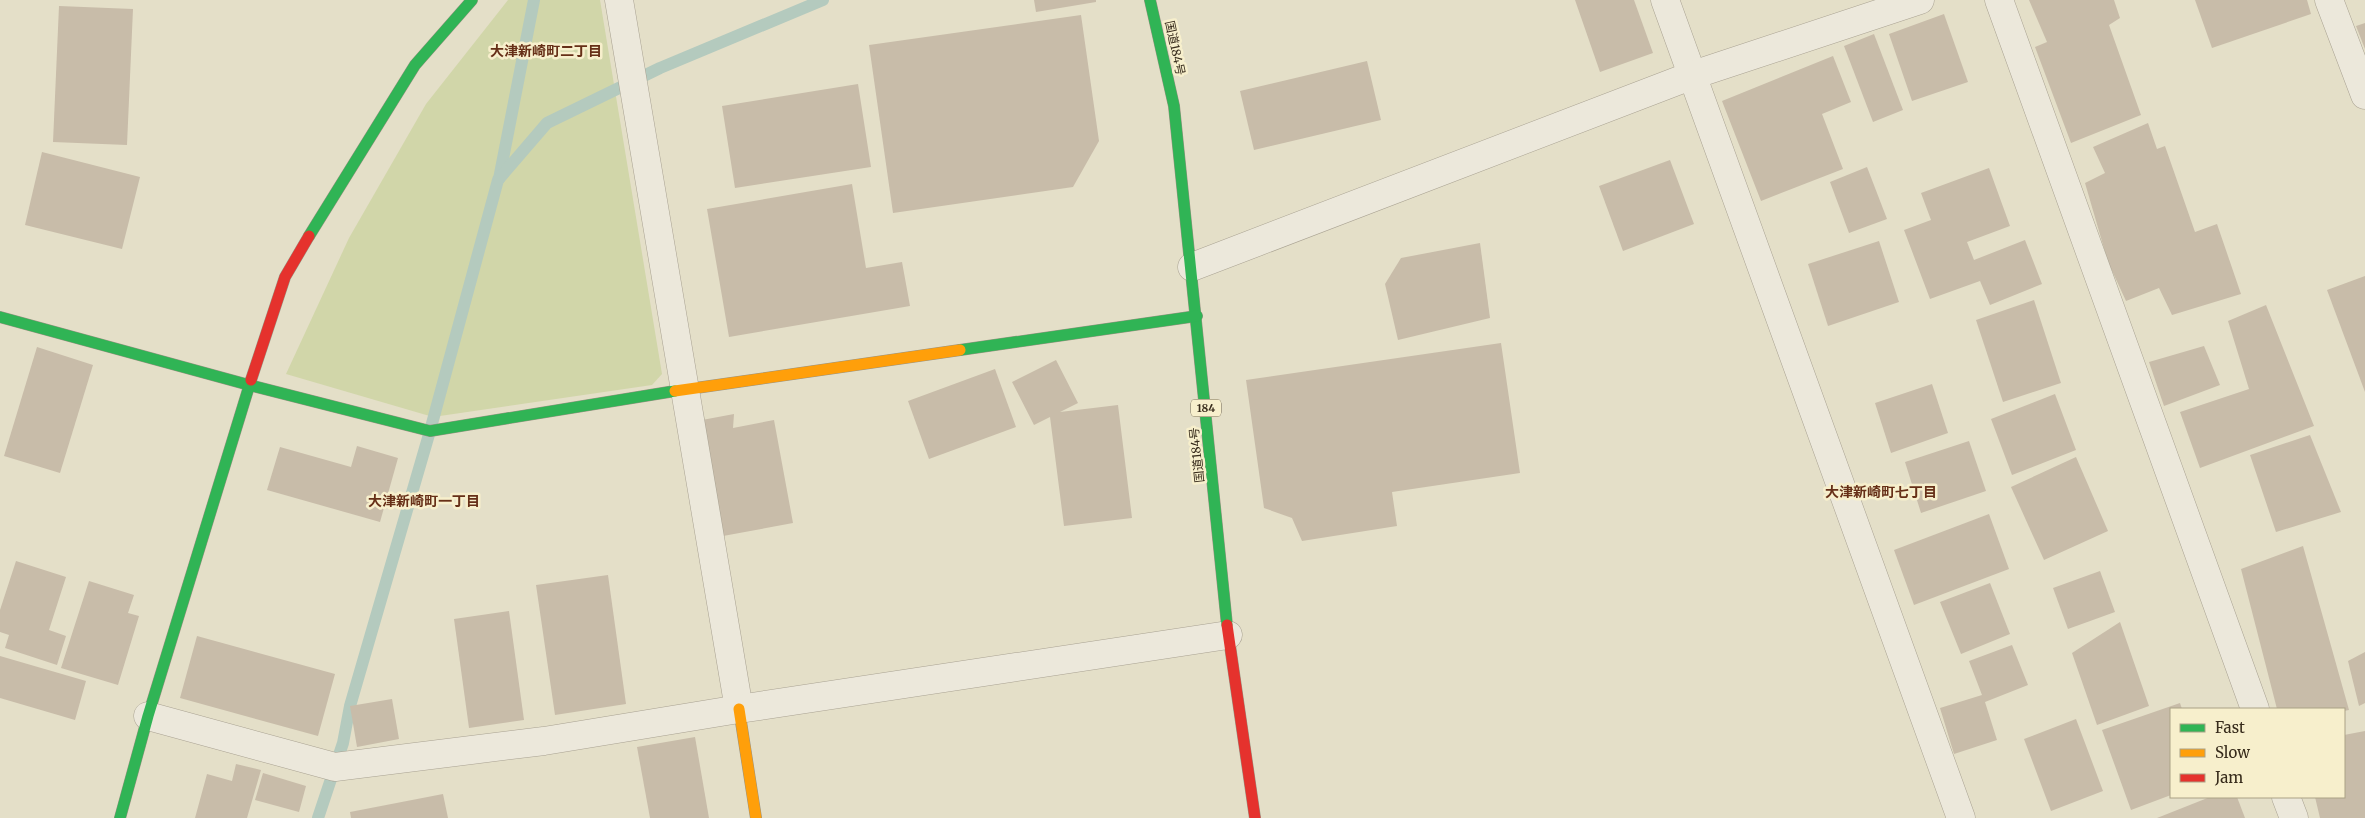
<svg xmlns="http://www.w3.org/2000/svg" width="2365" height="818" font-family="Merriweather,'Noto Sans JP',serif">
  <style>
    .green { fill: #d1d6a9 }
    .lines { fill: none; stroke-linecap: round; stroke-linejoin: round }
    .stream { stroke: #b4cabe; stroke-width: 12 }
    .building { fill: #c8bca9 }
    .street-casing { stroke: #a9a292; stroke-width: 29 }
    .fast-casing { stroke: #989282; stroke-width: 12 }
    .slow-casing { stroke: #989282; stroke-width: 12 }
    .jam-casing { stroke: #989282; stroke-width: 12 }
    .street { stroke: #ece8db; stroke-width: 28 }
    .fast { stroke: #30b455; stroke-width: 11 }
    .slow { stroke: #ff9f0a; stroke-width: 11 }
    .jam { stroke: #e5322d; stroke-width: 11 }
    .labels { text-anchor: middle; stroke-width: 5; stroke-linejoin: round; paint-order: stroke }
    .shield { fill: #f7efcc; stroke: #716650; stroke-width: 1 }
    .shield-label { font-size: 11px; font-weight: bold; fill: #372b1b }
    .street-label { font-size: 12px; fill: #372b1b; stroke: #f7efcc }
    .neighbourhood-label { font-size: 14px; font-weight: bold; fill: #662f17; stroke: #f7efcc }
  </style>
  <rect width="100%" height="100%" fill="#e4dfc8"/>
  <!-- green -->
  <polygon class="green" points="508,0 600,0 662,374 652,385 433,417 286,374 349,238 426,104"/>
  <g class="lines">
    <!-- stream -->
    <g class="stream">
      <polyline points="499,179 534,0"/>
      <polyline points="318,818 343,743 350,706 430,431 498,180 547,123 660,68 823,0"/>
    </g>
  </g>
  <!-- building -->
  <g class="building">
    <polygon points="1034,0 1096,0 1096,2 1036,12"/>
    <polygon points="1575,0 1634,0 1653,53 1600,72"/>
    <polygon points="2029,0 2114,0 2120,18 2109,25 2141,115 2071,143 2035,47 2047,42"/>
    <polygon points="2195,0 2307,0 2311,14 2212,48"/>
    <polygon points="59,6 133,9 127,145 53,142"/>
    <polygon points="1944,14 1968,82 1912,101 1889,34"/>
    <polygon points="1081,15 1099,141 1073,187 893,213 869,45"/>
    <polygon points="2365,23 2365,49 2356,26"/>
    <polygon points="1874,34 1903,110 1873,122 1844,46"/>
    <polygon points="1833,56 1851,102 1822,114 1843,169 1761,201 1722,101"/>
    <polygon points="1367,61 1381,120 1254,150 1240,91"/>
    <polygon points="858,84 871,167 735,188 722,106"/>
    <polygon points="2148,123 2157,149 2165,146 2195,232 2217,224 2241,294 2172,315 2159,288 2126,301 2108,262 2085,183 2105,173 2093,147"/>
    <polygon points="42,152 140,177 122,249 25,225"/>
    <polygon points="1670,160 1694,224 1623,251 1599,186"/>
    <polygon points="1867,167 1887,219 1849,233 1830,182"/>
    <polygon points="1989,168 2010,226 1967,242 1974,260 2025,240 2042,284 1990,305 1980,281 1930,299 1904,230 1931,220 1921,193"/>
    <polygon points="852,184 866,268 902,262 910,306 729,337 707,209"/>
    <polygon points="1879,241 1899,302 1828,326 1808,264"/>
    <polygon points="1480,243 1490,318 1398,340 1385,284 1401,258"/>
    <polygon points="2365,276 2365,392 2327,290"/>
    <polygon points="2034,300 2061,383 2003,402 1976,320"/>
    <polygon points="2266,305 2314,426 2200,468 2180,412 2249,389 2228,321"/>
    <polygon points="1501,343 1520,473 1392,492 1397,526 1302,541 1292,518 1264,508 1246,380"/>
    <polygon points="2204,346 2220,385 2164,406 2149,362"/>
    <polygon points="37,347 93,365 60,473 4,456"/>
    <polygon points="1056,360 1078,403 1060,412 1118,405 1132,518 1064,526 1050,417 1034,425 1012,382"/>
    <polygon points="995,369 1016,427 929,459 908,401"/>
    <polygon points="1932,384 1948,433 1891,453 1875,403"/>
    <polygon points="2055,394 2076,450 2012,475 1991,419"/>
    <polygon points="734,414 733,428 774,420 793,523 723,536 702,420"/>
    <polygon points="2310,435 2341,512 2276,532 2250,455"/>
    <polygon points="1969,441 1986,491 1921,513 1905,462"/>
    <polygon points="357,446 398,458 380,522 267,490 280,447 351,467"/>
    <polygon points="2076,457 2108,531 2044,560 2011,487"/>
    <polygon points="1989,514 2009,569 1914,605 1894,550"/>
    <polygon points="2303,546 2349,710 2344,711 2344,709 2277,709 2241,569"/>
    <polygon points="16,561 66,577 49,630 66,636 57,665 5,648 9,635 0,632 0,610"/>
    <polygon points="2100,571 2115,612 2068,629 2053,588"/>
    <polygon points="608,575 626,704 555,715 536,585"/>
    <polygon points="89,581 134,595 128,613 139,616 118,685 61,668"/>
    <polygon points="1990,583 2010,634 1961,654 1940,602"/>
    <polygon points="509,611 524,720 469,728 454,619"/>
    <polygon points="2120,622 2149,706 2097,725 2072,653"/>
    <polygon points="197,636 335,674 318,736 180,698"/>
    <polygon points="2012,645 2028,685 1985,702 1997,740 1954,754 1940,708 1982,695 1969,661"/>
    <polygon points="2365,652 2365,703 2359,706 2348,661"/>
    <polygon points="0,656 86,681 75,720 0,698"/>
    <polygon points="392,699 399,739 357,747 350,706"/>
    <polygon points="2180,703 2182,709 2171,709 2171,795 2131,810 2102,730"/>
    <polygon points="2076,719 2103,791 2051,811 2024,739"/>
    <polygon points="2365,731 2365,818 2320,818 2315,797 2344,797 2344,735"/>
    <polygon points="695,737 709,818 650,818 637,747"/>
    <polygon points="236,764 261,770 247,818 195,818 207,774 232,781"/>
    <polygon points="263,773 306,786 299,812 255,800"/>
    <polygon points="443,794 448,818 351,818 350,812"/>
    <polygon points="2210,797 2237,797 2245,818 2157,818"/>
  </g>
  <g class="lines">
    <!-- street casing -->
    <g class="street-casing">
      <g id="street">
        <polyline points="619,0 739,709"/>
        <polyline points="1665,0 1961,818"/>
        <polyline points="1999,0 2255,709"/>
        <polyline points="2329,0 2365,95"/>
        <polyline points="1192,267 1693,75 1920,0"/>
        <polyline points="148,716 335,767 544,741 739,709 1228,635"/>
        <polyline points="2286,797 2294,818"/>
      </g>
    </g>
    <!-- fast casing -->
    <g class="fast-casing">
      <g id="fast">
        <polyline points="1150,0 1174,106 1227,625"/>
        <polyline points="309,236 415,65 472,0"/>
        <polyline points="0,317 249,385 430,431 675,391"/>
        <polyline points="960,350 1197,316"/>
        <polyline points="120,818 148,716 251,380"/>
      </g>
    </g>
    <!-- slow casing -->
    <g class="slow-casing">
      <g id="slow">
        <polyline points="675,391 960,350"/>
        <polyline points="739,709 756,818"/>
      </g>
    </g>
    <!-- jam casing -->
    <g class="jam-casing">
      <g id="jam">
        <polyline points="251,380 285,277 309,236"/>
        <polyline points="1227,625 1255,818"/>
      </g>
    </g>
    <!-- street -->
    <use href="#street" class="street"/>
    <!-- fast -->
    <use href="#fast" class="fast"/>
    <!-- slow -->
    <use href="#slow" class="slow"/>
    <!-- jam -->
    <use href="#jam" class="jam"/>
  </g>
  <g class="labels">
    <!-- shield labels -->
    <rect class="shield" x="1191" y="399.5" width="30" height="17" rx="4"/>
    <g class="shield-label">
      <text x="1206" y="412">184</text>
    </g>
    <!-- street labels -->
    <g class="street-label">
      <text transform="translate(1175 48) rotate(78)" y="4">国道184号</text>
      <text transform="translate(1197 455) rotate(-96)" y="4">国道184号</text>
    </g>
    <!-- neighbourhood labels -->
    <g class="neighbourhood-label">
      <text x="546" y="56">大津新崎町二丁目</text>
      <text x="1881" y="497">大津新崎町七丁目</text>
      <text x="424" y="506">大津新崎町一丁目</text>
    </g>
  </g>
  <!-- legend -->
  <rect x="2170" y="708" width="175" height="90" fill="#f7efcc" stroke="#aaa185"/>
  <rect x="2180" y="724" width="25" height="8" fill="#30b455" stroke="#aaa185"/>
  <text x="2215" y="733" font-size="15" fill="#372b1b">Fast</text>
  <rect x="2180" y="749" width="25" height="8" fill="#ff9f0a" stroke="#aaa185"/>
  <text x="2215" y="758" font-size="15" fill="#372b1b">Slow</text>
  <rect x="2180" y="774" width="25" height="8" fill="#e5322d" stroke="#aaa185"/>
  <text x="2215" y="783" font-size="15" fill="#372b1b">Jam</text>
</svg>
